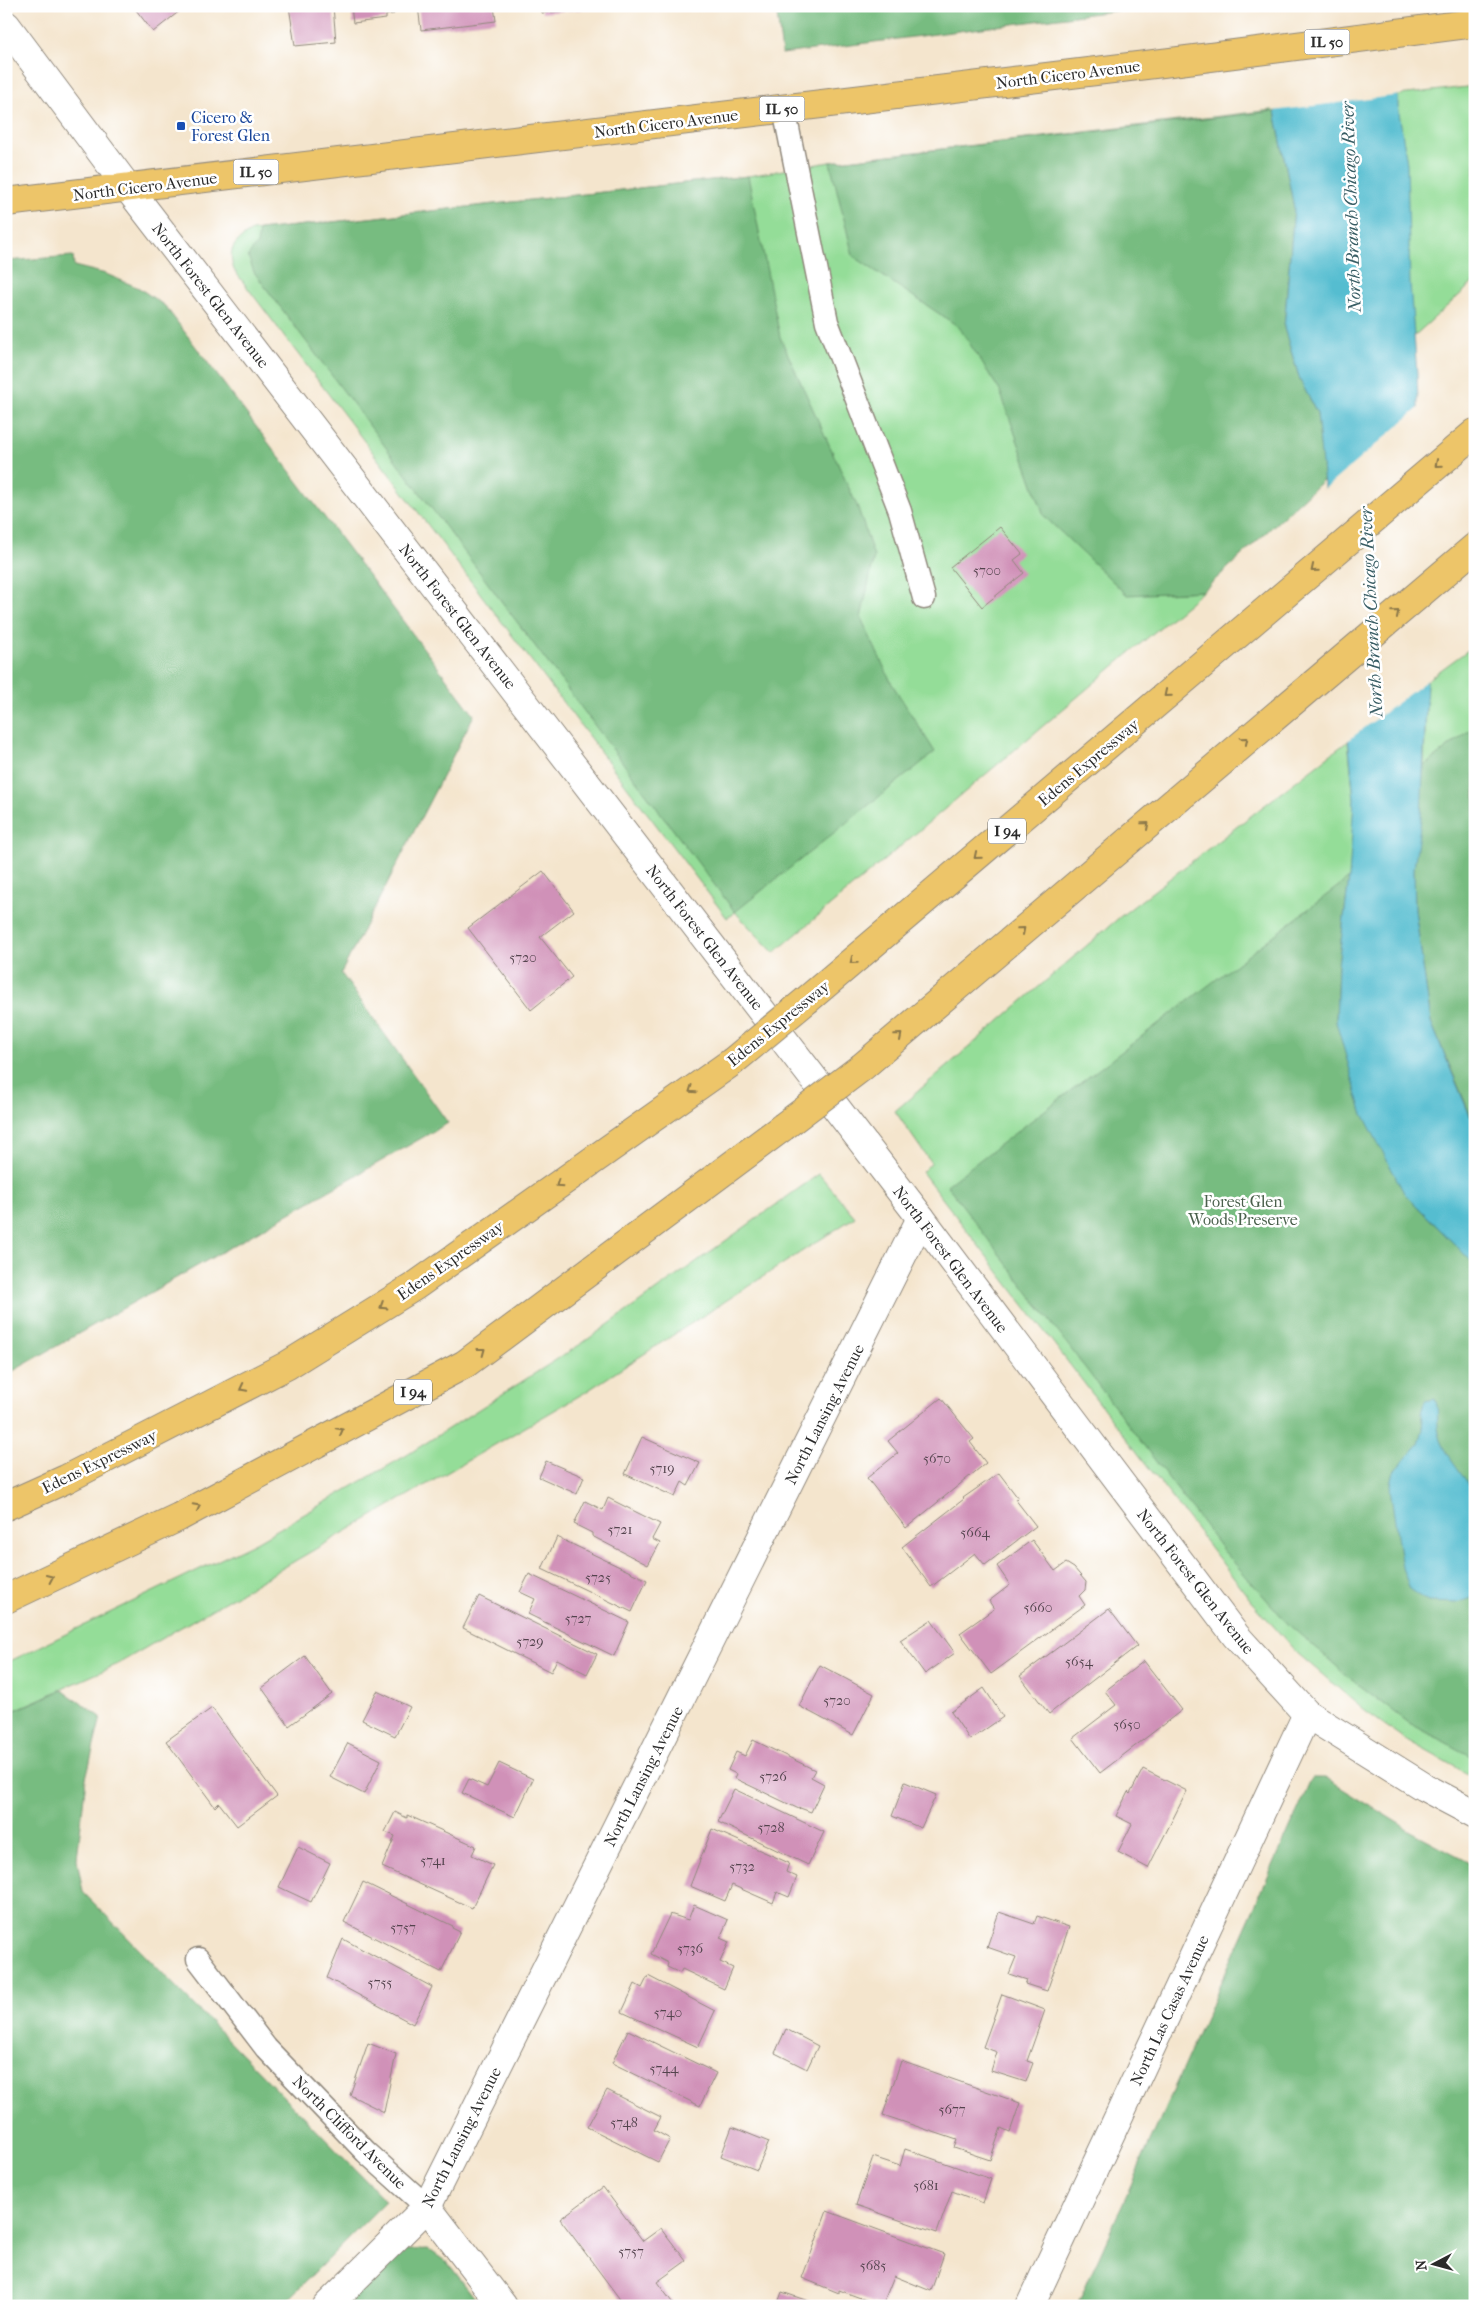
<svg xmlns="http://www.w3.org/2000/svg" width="1481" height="2312" font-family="'IM FELL French Canon',serif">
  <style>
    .green { fill: #94dd98; stroke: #608462 }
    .forest { fill: #77bc80; stroke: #517456 }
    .water { fill: #54bdd0; stroke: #40747e }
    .pier { fill: #f4e5cd }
    .building { fill: #d091b8 }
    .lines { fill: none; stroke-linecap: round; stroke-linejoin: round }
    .service-casing { stroke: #90887c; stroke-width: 25 }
    .minor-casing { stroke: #90887c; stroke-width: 30 }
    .tertiary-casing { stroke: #90887c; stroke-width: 30 }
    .primary-casing { stroke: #90887c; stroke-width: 30 }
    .motorway-casing { stroke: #90887c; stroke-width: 30 }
    .service { stroke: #fff; stroke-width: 22 }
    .minor { stroke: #fff; stroke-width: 28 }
    .tertiary { stroke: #fff; stroke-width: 28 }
    .primary { stroke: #edc569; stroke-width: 28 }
    .motorway { stroke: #edc569; stroke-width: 28 }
    .motorway-bridge-casing { stroke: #90887c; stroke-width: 30; stroke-linecap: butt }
    .motorway-bridge { stroke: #edc569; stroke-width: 28 }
    .oneway { stroke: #8c784a }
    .transit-dot { fill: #1a4fb4; stroke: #fff; stroke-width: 2 }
    .labels { text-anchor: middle; stroke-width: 5; stroke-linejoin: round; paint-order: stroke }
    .number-label { font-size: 14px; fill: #54444e }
    .shield { fill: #fff; stroke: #6b6b6b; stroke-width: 1 }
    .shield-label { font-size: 15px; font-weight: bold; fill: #2b2b2b }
    .street-label { font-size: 16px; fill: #2b2b2b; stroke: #fff }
    .transit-label { font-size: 16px; fill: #164399; stroke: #fff; text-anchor: start }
    .park-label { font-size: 16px; fill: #4a604c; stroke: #fff }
    .water-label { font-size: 18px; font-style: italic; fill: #395e65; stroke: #fff }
  </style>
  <rect width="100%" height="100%" fill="#fff"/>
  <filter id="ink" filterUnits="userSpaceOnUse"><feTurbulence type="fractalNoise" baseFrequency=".02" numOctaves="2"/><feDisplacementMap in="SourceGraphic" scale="10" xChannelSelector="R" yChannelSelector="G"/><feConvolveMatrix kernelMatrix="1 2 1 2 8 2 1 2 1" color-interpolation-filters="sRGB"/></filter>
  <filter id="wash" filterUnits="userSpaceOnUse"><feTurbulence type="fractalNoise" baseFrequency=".0096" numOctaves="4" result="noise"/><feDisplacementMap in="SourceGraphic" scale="20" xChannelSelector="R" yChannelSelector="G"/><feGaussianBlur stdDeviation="1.12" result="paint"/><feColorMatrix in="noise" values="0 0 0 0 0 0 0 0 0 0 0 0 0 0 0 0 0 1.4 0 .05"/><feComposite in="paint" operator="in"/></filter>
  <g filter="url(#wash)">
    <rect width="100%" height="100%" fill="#f4e5cd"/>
    <!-- green -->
    <g class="green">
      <path d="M 1475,86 L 1475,281 L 1128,594 L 1203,591 L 774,953 L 735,912 L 727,918 L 234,270 C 227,249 234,242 252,231 L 748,176 L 830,162 Z"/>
      <polygon points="1475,645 1475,726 1424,766 1427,680"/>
      <polygon points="1475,728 1475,1778 1403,1738 1365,1711 1296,1652 1249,1598 922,1172 931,1163 895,1111 1121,916 1348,741 1354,799 1353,825"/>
      <polygon points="819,1174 855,1217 584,1393 116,1665 6,1714 6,1663 256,1542 407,1455 584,1342"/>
    </g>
    <!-- forest -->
    <g class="forest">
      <polygon points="776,6 1151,6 782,54"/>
      <polygon points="1275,111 1294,208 1284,328 1300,380 1317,413 1324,479 1203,591 1127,595 1044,516 1000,391 959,327 853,256 830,162"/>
      <polygon points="748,176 780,337 858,508 874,557 861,618 892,684 935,752 735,912 254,272 248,256 257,244 259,230"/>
      <polygon points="73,256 74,266 106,274 139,288 165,306 474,715 341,973 448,1123 6,1375 6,261"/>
      <polygon points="1475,726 1475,1120 1471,1116 1431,1022 1415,910 1414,869 1424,766"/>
      <polygon points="1349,878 1338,965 1336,1022 1404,1193 1475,1265 1475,1758 1409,1723 1350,1678 1289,1625 1222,1549 947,1185"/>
      <polygon points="62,1690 101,1717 86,1778 77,1859 83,1892 386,2201 281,2306 6,2306 6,1714"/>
      <polygon points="1312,1778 1325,1778 1411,1831 1475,1865 1475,2306 1077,2306"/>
      <polygon points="428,2249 448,2263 481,2306 340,2306 395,2251"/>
    </g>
    <!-- water -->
    <g class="water">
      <polygon points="1398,6 1398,106 1407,163 1410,283 1417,374 1427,680 1421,819 1414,869 1415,910 1431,1022 1470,1116 1475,1120 1475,1265 1404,1193 1362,1112 1336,1022 1338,965 1349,878 1354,799 1317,413 1300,380 1284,328 1294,208 1275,111"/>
      <path d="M 1435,1399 C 1440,1411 1436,1421 1439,1433 C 1443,1453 1460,1468 1469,1486 C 1481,1513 1475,1567 1475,1597 L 1457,1603 L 1429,1602 L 1410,1589 L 1402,1568 L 1390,1489 L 1394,1471 L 1419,1444 L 1423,1429 L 1421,1412 L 1425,1401 Z"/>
    </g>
    <!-- pier -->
    <g class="pier">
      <polygon points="1262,6 1401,6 1401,95 1273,111"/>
      <polygon points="1420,407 1430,678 1346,742 1323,490"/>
    </g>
    <g id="blocks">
      <!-- building -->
      <g class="building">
        <polygon points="133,6 186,6 153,32"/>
        <polygon points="289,6 333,6 336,42 295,46"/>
        <polygon points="351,6 393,6 394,14 386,15 386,19 353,23"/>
        <polygon points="418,6 494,6 496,21 421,30"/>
        <polygon points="541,6 594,6 594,8 542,13"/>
        <polygon points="1000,527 1022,554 1014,560 1024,573 982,607 950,567"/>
        <polygon points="543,871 574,911 540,937 572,977 531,1010 468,928"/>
        <polygon points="941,1398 974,1439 970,1442 986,1463 906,1528 867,1478 898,1453 888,1441"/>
        <polygon points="642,1437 700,1463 688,1486 682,1482 675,1497 625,1474"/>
        <polygon points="546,1461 584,1477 577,1494 539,1477"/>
        <polygon points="999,1473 1018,1498 1015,1499 1036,1526 985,1565 975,1553 931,1587 902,1547 964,1499 963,1498"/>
        <polygon points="608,1498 660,1524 652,1539 660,1543 648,1565 592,1536 592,1533 574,1524 585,1501 603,1510"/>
        <polygon points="557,1537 647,1580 632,1612 542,1569"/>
        <polygon points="1032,1540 1055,1571 1066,1563 1074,1568 1086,1582 1085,1590 1079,1596 1085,1605 991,1674 960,1633 994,1609 989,1601 1010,1585 997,1566"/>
        <polygon points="529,1574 629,1622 614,1656 528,1614 535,1599 520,1592"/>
        <polygon points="479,1596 597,1654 587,1674 557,1659 551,1672 463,1628"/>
        <polygon points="1109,1609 1137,1646 1049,1714 1020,1676"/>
        <polygon points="931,1620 955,1653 925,1674 900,1640"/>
        <polygon points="305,1656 332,1694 289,1726 262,1688"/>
        <polygon points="1144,1661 1182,1710 1100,1773 1073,1738 1116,1705 1105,1691"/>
        <polygon points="820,1665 874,1694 853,1735 799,1706"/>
        <polygon points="984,1688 1003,1717 970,1740 951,1712"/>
        <polygon points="377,1691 410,1707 395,1736 362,1720"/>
        <polygon points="212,1708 277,1796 237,1826 219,1803 215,1807 166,1741"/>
        <polygon points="753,1740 815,1770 811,1777 824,1784 811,1812 800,1808 799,1809 734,1778 736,1774 728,1770 736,1752 745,1756"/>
        <polygon points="348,1743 381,1760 364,1794 330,1777"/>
        <polygon points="499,1763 533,1779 515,1817 462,1793 469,1779 487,1787"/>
        <polygon points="1143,1769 1187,1791 1148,1868 1118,1852 1132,1824 1116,1816 1128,1792 1130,1794"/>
        <polygon points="905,1782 936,1795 921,1828 892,1816"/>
        <polygon points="734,1789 824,1832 808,1865 718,1822"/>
        <polygon points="395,1812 407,1818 407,1815 476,1846 472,1855 493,1865 472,1908 382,1867 395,1836 385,1832"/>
        <polygon points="712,1829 789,1863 786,1872 797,1877 789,1897 777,1892 773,1903 732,1885 725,1901 690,1886"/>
        <polygon points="298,1847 330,1863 311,1902 279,1887"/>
        <polygon points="363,1882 453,1926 452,1928 460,1932 441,1972 344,1922"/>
        <polygon points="694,1905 728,1920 720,1938 729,1942 720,1962 733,1968 724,1989 682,1969 680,1973 667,1967 668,1963 651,1954 670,1914 688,1920"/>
        <polygon points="999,1912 1034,1924 1037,1916 1069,1927 1047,1991 1025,1984 1027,1980 1009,1974 1016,1957 987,1947"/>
        <polygon points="343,1939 432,1987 413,2024 327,1978"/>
        <polygon points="648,1976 715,2011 698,2047 622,2012 635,1984 642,1988"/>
        <polygon points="1002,1994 1045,2010 1027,2061 1033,2063 1026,2082 991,2071 997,2052 983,2047"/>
        <polygon points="786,2029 818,2046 807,2069 775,2053"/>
        <polygon points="628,2030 716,2073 700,2106 612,2063"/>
        <polygon points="368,2043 396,2054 384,2112 350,2095"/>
        <polygon points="901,2061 1020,2103 1010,2132 1001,2128 990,2160 954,2148 957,2140 883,2115"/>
        <polygon points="607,2090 661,2117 654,2130 670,2139 658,2162 587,2127"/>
        <polygon points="732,2127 769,2142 757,2170 721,2156"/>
        <polygon points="905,2149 991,2179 983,2203 952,2191 937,2233 856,2205 873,2157 900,2166"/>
        <polygon points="603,2187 643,2241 661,2228 686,2261 657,2282 675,2306 617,2306 622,2302 560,2219"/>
        <polygon points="827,2211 944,2254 931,2291 894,2276 882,2306 839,2290 839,2293 802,2278"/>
        <polygon points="782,2292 820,2305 820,2306 777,2306"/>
      </g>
    </g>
  </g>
  <g filter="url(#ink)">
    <use href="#blocks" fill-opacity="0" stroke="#90887c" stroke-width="1"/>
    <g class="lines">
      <!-- service casing -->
      <g class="service-casing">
        <g id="service">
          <polyline points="784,109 827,322 900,511 924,598"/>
          <polyline points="198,1959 266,2048 366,2152 427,2207"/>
        </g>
      </g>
      <!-- minor casing -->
      <g class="minor-casing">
        <g id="minor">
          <polyline points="6,25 128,188"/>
          <polyline points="427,2207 503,2306"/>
          <polyline points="327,2306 427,2207 921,1218"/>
          <polyline points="1030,2306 1307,1714"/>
        </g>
      </g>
      <!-- tertiary casing -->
      <g class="tertiary-casing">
        <polyline id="tertiary" points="128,188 921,1218 1236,1636 1307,1714 1424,1787 1475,1814"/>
      </g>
      <!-- primary casing -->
      <g class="primary-casing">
        <polyline id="primary" points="6,202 1179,61 1475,23"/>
      </g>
      <!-- motorway casing -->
      <g class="motorway-casing">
        <g id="motorway">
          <polyline points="808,999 1475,433"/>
          <polyline points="862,1067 1475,547"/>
          <polyline points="6,1506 66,1479 286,1366 415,1286 732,1062"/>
          <polyline points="6,1599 179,1517 465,1364 783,1127"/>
        </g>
      </g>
      <!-- service -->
      <use href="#service" class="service"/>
      <!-- minor -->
      <use href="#minor" class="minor"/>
      <!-- tertiary -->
      <use href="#tertiary" class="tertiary"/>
      <!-- primary -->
      <use href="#primary" class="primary"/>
      <!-- motorway -->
      <use href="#motorway" class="motorway"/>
      <!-- motorway-bridge casing -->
      <g class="motorway-bridge-casing">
        <g id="motorway-bridge">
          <polyline points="732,1062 808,999"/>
          <polyline points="783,1127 862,1067"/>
        </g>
      </g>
      <!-- motorway-bridge -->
      <use href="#motorway-bridge" class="motorway-bridge"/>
    </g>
    <!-- one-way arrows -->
    <defs><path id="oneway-chevron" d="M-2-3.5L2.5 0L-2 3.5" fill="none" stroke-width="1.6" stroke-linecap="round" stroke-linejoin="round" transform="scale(1.25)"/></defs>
    <g class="oneway">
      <use href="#oneway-chevron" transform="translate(1438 464) rotate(140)"/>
      <use href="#oneway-chevron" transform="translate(1314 569) rotate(140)"/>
      <use href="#oneway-chevron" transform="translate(1396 613) rotate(-40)"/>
      <use href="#oneway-chevron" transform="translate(1167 694) rotate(140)"/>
      <use href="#oneway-chevron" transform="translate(1245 740) rotate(-40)"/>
      <use href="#oneway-chevron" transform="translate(1146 825) rotate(-41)"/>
      <use href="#oneway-chevron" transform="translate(977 856) rotate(140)"/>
      <use href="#oneway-chevron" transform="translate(1022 930) rotate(-41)"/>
      <use href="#oneway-chevron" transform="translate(853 961) rotate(140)"/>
      <use href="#oneway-chevron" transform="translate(899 1036) rotate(-41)"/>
      <use href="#oneway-chevron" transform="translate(692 1090) rotate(145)"/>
      <use href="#oneway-chevron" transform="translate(559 1184) rotate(145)"/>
      <use href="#oneway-chevron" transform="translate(383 1306) rotate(148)"/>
      <use href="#oneway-chevron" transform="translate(482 1351) rotate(-37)"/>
      <use href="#oneway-chevron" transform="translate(243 1388) rotate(153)"/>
      <use href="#oneway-chevron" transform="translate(340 1431) rotate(-28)"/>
      <use href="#oneway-chevron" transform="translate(197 1507) rotate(-28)"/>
      <use href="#oneway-chevron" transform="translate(50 1578) rotate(-25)"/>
    </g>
  </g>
  <!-- markers -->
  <rect class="transit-dot" x="176" y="121" width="10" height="10" rx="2.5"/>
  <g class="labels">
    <!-- number labels -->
    <g class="number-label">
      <text x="987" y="575">5700</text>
      <text x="523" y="962">5720</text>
      <text x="937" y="1463">5670</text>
      <text x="662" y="1473">5719</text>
      <text x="620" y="1534">5721</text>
      <text x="975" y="1537">5664</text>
      <text x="598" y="1582">5725</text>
      <text x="1038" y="1612">5660</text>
      <text x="578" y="1623">5727</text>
      <text x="530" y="1646">5729</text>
      <text x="1079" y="1666">5654</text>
      <text x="837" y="1705">5720</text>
      <text x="1127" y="1729">5650</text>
      <text x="773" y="1781">5726</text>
      <text x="771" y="1832">5728</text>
      <text x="433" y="1865">5741</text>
      <text x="742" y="1871">5732</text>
      <text x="403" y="1932">5757</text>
      <text x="690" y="1953">5736</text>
      <text x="380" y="1987">5755</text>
      <text x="668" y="2017">5740</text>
      <text x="664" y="2073">5744</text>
      <text x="952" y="2114">5677</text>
      <text x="624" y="2127">5748</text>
      <text x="926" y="2190">5681</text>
      <text x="631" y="2256">5757</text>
      <text x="873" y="2270">5685</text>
    </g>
    <!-- shield labels -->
    <g class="shield">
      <rect x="1304.5" y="29.5" width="45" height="25" rx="4"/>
      <rect x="759.5" y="96.5" width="45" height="25" rx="4"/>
      <rect x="233.5" y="159.5" width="45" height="25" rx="4"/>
      <rect x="988" y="818.5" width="38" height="25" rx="4"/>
      <rect x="394" y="1379.5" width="38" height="25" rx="4"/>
    </g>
    <g class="shield-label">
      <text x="1327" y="47">IL 50</text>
      <text x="782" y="114">IL 50</text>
      <text x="256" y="177">IL 50</text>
      <text x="1007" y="836">I 94</text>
      <text x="413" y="1397">I 94</text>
    </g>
    <!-- street labels -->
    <g class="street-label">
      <text transform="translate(1068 74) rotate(-7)" y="6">North Cicero Avenue</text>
      <text transform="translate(666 123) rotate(-7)" y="6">North Cicero Avenue</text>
      <text transform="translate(145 186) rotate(-7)" y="6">North Cicero Avenue</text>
      <text transform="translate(211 295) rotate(52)" y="6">North Forest Glen Avenue</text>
      <text transform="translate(458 616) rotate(52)" y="6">North Forest Glen Avenue</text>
      <text transform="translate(1088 762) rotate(-40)" y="6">Edens Expressway</text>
      <text transform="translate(705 937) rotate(52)" y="6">North Forest Glen Avenue</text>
      <text transform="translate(778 1023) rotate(-39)" y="6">Edens Expressway</text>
      <text transform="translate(951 1259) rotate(53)" y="6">North Forest Glen Avenue</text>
      <text transform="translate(450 1260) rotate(-35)" y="6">Edens Expressway</text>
      <text transform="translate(824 1414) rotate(-63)" y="6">North Lansing Avenue</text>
      <text transform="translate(99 1461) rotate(-26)" y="6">Edens Expressway</text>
      <text transform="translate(1196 1581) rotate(52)" y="6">North Forest Glen Avenue</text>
      <text transform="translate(643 1776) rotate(-63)" y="6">North Lansing Avenue</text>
      <text transform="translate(1169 2010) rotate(-65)" y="6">North Las Casas Avenue</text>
      <text transform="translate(350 2132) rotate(45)" y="6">North Clifford Avenue</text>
      <text transform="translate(461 2137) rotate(-63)" y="6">North Lansing Avenue</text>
    </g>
    <!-- transit labels -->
    <g class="transit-label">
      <text x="191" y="123">Cicero &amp;<tspan x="191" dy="18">Forest Glen</tspan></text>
    </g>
    <!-- park labels -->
    <g class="park-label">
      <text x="1243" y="1207">Forest Glen<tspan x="1243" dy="18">Woods Preserve</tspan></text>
    </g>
    <!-- water labels -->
    <g class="water-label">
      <text transform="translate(1351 207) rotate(-92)" y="6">North Branch Chicago River</text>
      <text transform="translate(1371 612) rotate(-93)" y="6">North Branch Chicago River</text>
    </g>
  </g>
  <!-- margin -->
  <rect width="1481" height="2312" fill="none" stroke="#fff" stroke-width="25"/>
  <!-- north arrow -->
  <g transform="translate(1434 2264) rotate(264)" stroke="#ffffff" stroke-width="4" paint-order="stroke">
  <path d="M0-4L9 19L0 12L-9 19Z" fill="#2b2b2b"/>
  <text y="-8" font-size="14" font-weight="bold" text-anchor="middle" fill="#2b2b2b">N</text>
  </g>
</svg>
